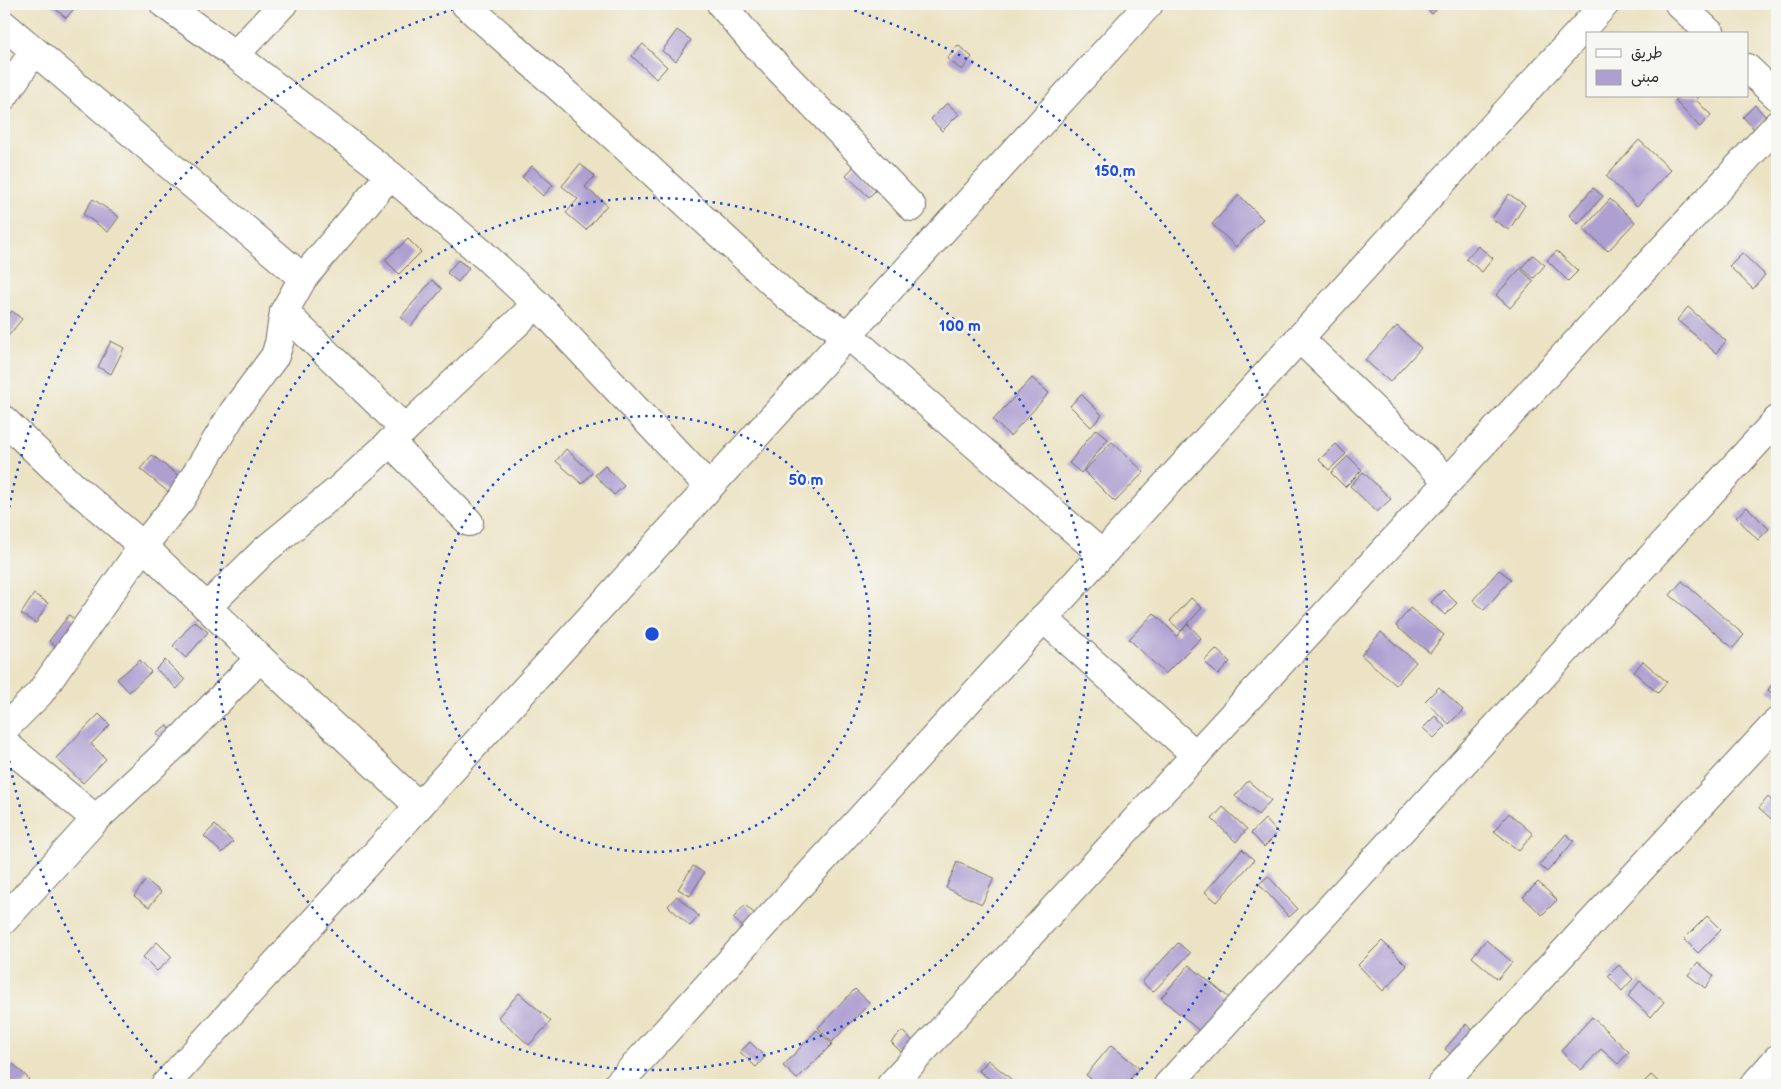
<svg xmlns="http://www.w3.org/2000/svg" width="1781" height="1089" font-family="'Balsamiq Sans','Playpen Sans Arabic',sans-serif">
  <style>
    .building { fill: #ae9fd1 }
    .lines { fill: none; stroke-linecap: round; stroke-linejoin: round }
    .minor-casing { stroke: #6f6b61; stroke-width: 30 }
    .minor { stroke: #fff; stroke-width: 28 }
    .ring { fill: none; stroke: #1d4ed8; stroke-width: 2.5; stroke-dasharray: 2.5 5 }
    .centre { fill: #1d4ed8; stroke: #f6f6f2; stroke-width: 2.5 }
    .ring-label { font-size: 15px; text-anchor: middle; font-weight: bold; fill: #1d4ed8; stroke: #f6f6f2; stroke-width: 5; stroke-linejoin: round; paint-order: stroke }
  </style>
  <rect width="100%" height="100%" fill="#f6f6f2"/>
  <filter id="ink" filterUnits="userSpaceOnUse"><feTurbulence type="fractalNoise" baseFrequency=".02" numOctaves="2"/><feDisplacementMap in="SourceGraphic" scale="10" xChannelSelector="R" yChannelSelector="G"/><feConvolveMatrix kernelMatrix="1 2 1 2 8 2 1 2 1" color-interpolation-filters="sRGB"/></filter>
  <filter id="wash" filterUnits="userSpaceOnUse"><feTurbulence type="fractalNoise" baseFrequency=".0096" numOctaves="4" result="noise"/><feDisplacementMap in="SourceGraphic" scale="20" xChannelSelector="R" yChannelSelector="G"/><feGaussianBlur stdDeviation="1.12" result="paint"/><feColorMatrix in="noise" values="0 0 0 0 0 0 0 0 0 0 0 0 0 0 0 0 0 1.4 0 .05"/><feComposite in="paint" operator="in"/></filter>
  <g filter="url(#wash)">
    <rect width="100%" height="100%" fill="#ece3c4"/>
    <g id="blocks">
      <!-- building -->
      <g class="building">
        <polygon points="50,4 78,4 66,18"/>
        <polygon points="1423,4 1442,4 1432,14 1422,5"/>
        <polygon points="677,30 691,40 676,61 662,51"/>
        <polygon points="643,44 667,67 656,79 632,56"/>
        <polygon points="958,45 972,57 962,70 947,59"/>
        <polygon points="1679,96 1700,96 1696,100 1711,115 1700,127 1675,101"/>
        <polygon points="947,103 959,114 942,131 931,119"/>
        <polygon points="1755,105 1766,117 1754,129 1743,117"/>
        <polygon points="1639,140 1671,170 1637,206 1606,176"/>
        <polygon points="857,163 880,186 869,197 846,175"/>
        <polygon points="580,164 595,176 585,187 607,205 586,230 566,213 578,199 562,186"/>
        <polygon points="532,166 553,185 543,196 522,177"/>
        <polygon points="1593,188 1603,196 1578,224 1569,215"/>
        <polygon points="1509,194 1525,205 1509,230 1492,219"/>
        <polygon points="1239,195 1263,219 1236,247 1212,224"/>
        <polygon points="93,199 119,217 108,232 83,214"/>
        <polygon points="1610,199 1635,222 1608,251 1583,229"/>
        <polygon points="408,239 421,252 399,274 385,260"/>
        <polygon points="1478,246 1493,258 1482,272 1466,259"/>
        <polygon points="1557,251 1578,271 1568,281 1547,260"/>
        <polygon points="1742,253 1765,275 1753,289 1729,266"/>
        <polygon points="1533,255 1545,265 1534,278 1521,268"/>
        <polygon points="458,260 469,268 458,282 447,273"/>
        <polygon points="1520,269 1534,281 1510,308 1496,295"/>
        <polygon points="432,280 442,289 411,326 401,317"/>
        <polygon points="1688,307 1726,341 1716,353 1677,320"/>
        <polygon points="12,311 22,319 5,340 4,339 4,320"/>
        <polygon points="1397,326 1421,348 1390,382 1365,360"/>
        <polygon points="111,341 124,348 111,374 98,367"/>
        <polygon points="1032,378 1049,393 1010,436 993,420"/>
        <polygon points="1081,394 1102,415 1091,427 1070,406"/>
        <polygon points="1096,429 1108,439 1081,473 1069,463"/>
        <polygon points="1112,442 1144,472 1115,502 1084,471"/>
        <polygon points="1336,444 1346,454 1329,470 1319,460"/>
        <polygon points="566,449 592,473 582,484 556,461"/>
        <polygon points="152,455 184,480 172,495 140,469"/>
        <polygon points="1348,456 1362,470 1345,487 1331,473"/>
        <polygon points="605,466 624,486 614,495 595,475"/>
        <polygon points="1363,472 1391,499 1377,512 1350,486"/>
        <polygon points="1747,507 1769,529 1758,540 1736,517"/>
        <polygon points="1499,570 1511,579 1484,610 1473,600"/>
        <polygon points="1682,581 1744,635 1733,648 1670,595"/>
        <polygon points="1443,590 1457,603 1445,615 1431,602"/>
        <polygon points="34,594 48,603 36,623 21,614"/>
        <polygon points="1191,598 1202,608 1181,631 1170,621"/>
        <polygon points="1410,608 1444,635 1430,653 1396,626"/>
        <polygon points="1154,613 1177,636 1188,624 1201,638 1165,674 1129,639"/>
        <polygon points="69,615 81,624 60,651 49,641"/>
        <polygon points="194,621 208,632 186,658 173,646"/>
        <polygon points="1381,632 1416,662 1396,685 1361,655"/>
        <polygon points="1216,649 1230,662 1218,675 1204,661"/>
        <polygon points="140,660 151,672 129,692 117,679"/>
        <polygon points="165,660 185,680 177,689 156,669"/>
        <polygon points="1643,661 1667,682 1658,693 1634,672"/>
        <polygon points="1775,680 1777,681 1777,697 1768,690"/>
        <polygon points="1439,687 1463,710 1449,724 1425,701"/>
        <polygon points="99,714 110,725 91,744 106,759 83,783 56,758"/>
        <polygon points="1435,716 1445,727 1434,738 1423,728"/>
        <polygon points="167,725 183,745 172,754 156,733"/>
        <polygon points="1248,781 1271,800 1258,815 1235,796"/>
        <polygon points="1768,797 1777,805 1777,824 1759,808"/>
        <polygon points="1223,807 1247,829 1236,842 1212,819"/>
        <polygon points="1509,813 1533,834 1519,851 1494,831"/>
        <polygon points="1265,819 1278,833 1264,847 1251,833"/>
        <polygon points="215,825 233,842 222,853 204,836"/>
        <polygon points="1566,834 1574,841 1547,872 1539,865"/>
        <polygon points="1242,849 1254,860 1217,902 1205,892"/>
        <polygon points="957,862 994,878 982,904 946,888"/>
        <polygon points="693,866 704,873 690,896 678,889"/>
        <polygon points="1268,876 1298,909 1289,917 1259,884"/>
        <polygon points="146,880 161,892 149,907 134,896"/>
        <polygon points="1538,882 1557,900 1542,915 1523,897"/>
        <polygon points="677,896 699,916 690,926 668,906"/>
        <polygon points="745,905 756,915 744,928 733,918"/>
        <polygon points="1707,916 1721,930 1698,953 1684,939"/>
        <polygon points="1486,940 1512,962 1498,979 1472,957"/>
        <polygon points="1382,941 1407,966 1383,991 1358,965"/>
        <polygon points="157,942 172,957 157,971 143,957"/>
        <polygon points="1178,943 1190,953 1153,992 1142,982"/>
        <polygon points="1698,962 1714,976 1705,988 1688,975"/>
        <polygon points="1189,965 1239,1006 1210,1040 1161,998"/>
        <polygon points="1619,965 1633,979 1622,991 1608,976"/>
        <polygon points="1640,981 1664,1002 1651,1017 1628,996"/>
        <polygon points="855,989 870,1003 832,1042 818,1028"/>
        <polygon points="519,993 551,1021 529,1045 498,1017"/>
        <polygon points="1592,1017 1629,1052 1618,1064 1601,1049 1581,1070 1561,1051"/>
        <polygon points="1466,1024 1484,1040 1463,1065 1445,1049"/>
        <polygon points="817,1030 832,1044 797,1079 783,1066"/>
        <polygon points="902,1031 914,1042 903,1054 891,1042"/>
        <polygon points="750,1042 765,1057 756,1067 740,1052"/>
        <polygon points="1111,1045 1139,1068 1125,1085 1099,1085 1086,1075"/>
        <polygon points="988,1060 1011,1079 1006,1085 997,1085 979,1071"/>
        <polygon points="13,1064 29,1079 23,1085 11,1085 4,1078 4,1074"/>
        <polygon points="1651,1075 1662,1085 1641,1085"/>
      </g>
    </g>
  </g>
  <g filter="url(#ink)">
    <use href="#blocks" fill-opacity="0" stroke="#6f6b61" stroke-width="1"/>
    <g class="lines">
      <!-- minor casing -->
      <g class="minor-casing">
        <g id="minor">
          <polyline points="164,4 235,55 390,175 484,255 537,304 709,487"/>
          <polyline points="465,4 618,140 789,298 848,335 1102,554"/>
          <polyline points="721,4 753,42 912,207"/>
          <polyline points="1679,4 1711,34"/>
          <polyline points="4,25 303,278 284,312 405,429"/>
          <polyline points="235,55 283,4"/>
          <polyline points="1747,68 1777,96"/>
          <polyline points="4,96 34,51"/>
          <polyline points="303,278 390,175"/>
          <polyline points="1299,338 1448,481"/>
          <polyline points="4,420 74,487 143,546 260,658 419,806"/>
          <polyline points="390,442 469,522"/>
          <polyline points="207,607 265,550 338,490 405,429 537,304"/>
          <polyline points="1043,618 1196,755"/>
          <polyline points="4,729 40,693 143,546 181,499 234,411 275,356 279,343 284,312"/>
          <polyline points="4,743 96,819"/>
          <polyline points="4,920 96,819 180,740 260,658"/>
          <polyline points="165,1085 1149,4"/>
          <polyline points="617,1085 1605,4"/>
          <polyline points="891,1085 1777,125"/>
          <polyline points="1168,1085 1777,420"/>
          <polyline points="1441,1085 1777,722"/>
          <polyline points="1754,1085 1777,1059"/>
        </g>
      </g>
      <!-- minor -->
      <use href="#minor" class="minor"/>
    </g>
  </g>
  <!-- distance rings -->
  <g class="ring">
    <circle cx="652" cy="634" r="218"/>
    <circle cx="652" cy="634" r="436"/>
    <path d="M177 1085A655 655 0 0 1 4 731M4 537A655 655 0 0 1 471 4M833 4A655 655 0 0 1 1127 1085"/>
  </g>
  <circle cx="652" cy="634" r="8" class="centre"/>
  <g class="ring-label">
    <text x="1115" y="176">150 m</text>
    <text x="960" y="331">100 m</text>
    <text x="806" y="485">50 m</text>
  </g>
  <!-- margin -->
  <rect width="1781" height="1089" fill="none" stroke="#f6f6f2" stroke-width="20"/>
  <!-- legend -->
  <rect x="1586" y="32" width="162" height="65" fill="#f6f6f2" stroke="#a5a5a2"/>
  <rect x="1596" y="49" width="25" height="8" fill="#ffffff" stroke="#a5a5a2"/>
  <text x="1631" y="58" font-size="15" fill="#2b2b2b">طريق</text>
  <rect x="1596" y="70" width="25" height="15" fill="#ae9fd1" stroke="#a5a5a2"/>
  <text x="1631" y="82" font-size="15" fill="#2b2b2b">مبنى</text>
</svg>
